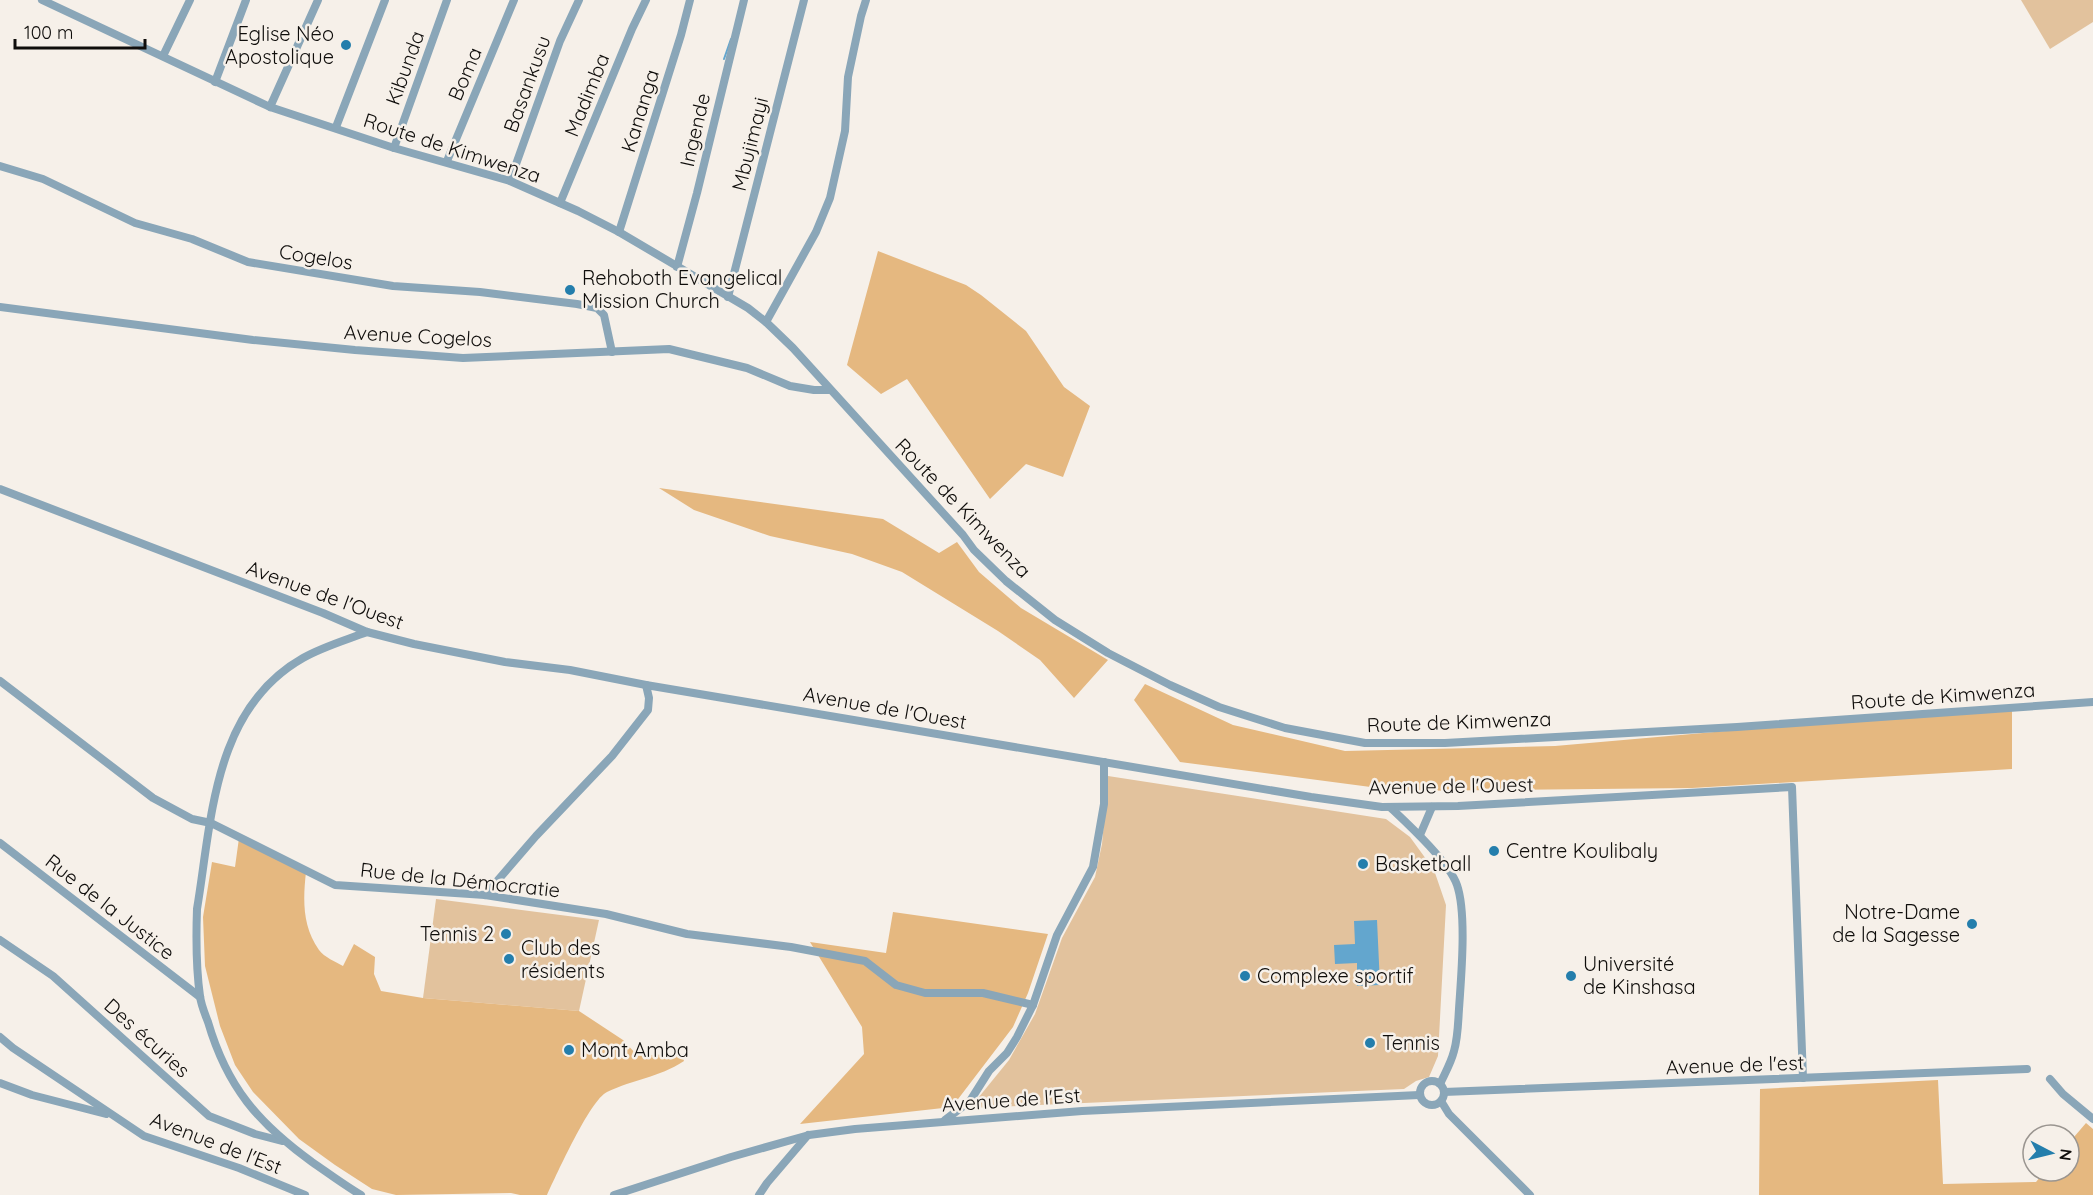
<svg xmlns="http://www.w3.org/2000/svg" width="2093" height="1195" font-family="Quicksand,sans-serif">
  <style>
    .green { fill: #e2c29d }
    .forest { fill: #e5b880 }
    .water { fill: #63a6ce }
    .lines { fill: none; stroke-linecap: round; stroke-linejoin: round }
    .stream { stroke: #63a6ce; stroke-width: 2 }
    .minor { stroke: #8aa6b8; stroke-width: 8 }
    .poi-dot { fill: #247eac; stroke: #f6f0e9; stroke-width: 2 }
    .labels { text-anchor: middle; stroke-width: 5; stroke-linejoin: round; paint-order: stroke }
    .poi-label { font-size: 20px; fill: #0f0d0b; stroke: #f6f0e9; text-anchor: start }
    .street-label { font-size: 20px; fill: #0f0d0b; stroke: #f6f0e9 }
  </style>
  <rect width="100%" height="100%" fill="#f6f0e9"/>
  <!-- green -->
  <g class="green">
    <polygon points="2021,0 2093,0 2093,22 2050,49"/>
    <polygon points="1108,776 1386,819 1410,837 1434,870 1446,905 1438,1056 1429,1077 1416,1081 1404,1089 970,1108 1009,1060 1035,1014 1062,938 1095,877 1102,844"/>
    <polygon points="436,899 599,920 579,1011 423,998"/>
  </g>
  <!-- forest -->
  <g class="forest">
    <polygon points="878,251 966,285 981,295 1026,331 1064,387 1090,406 1063,477 1026,464 990,499 907,379 881,394 847,365"/>
    <polygon points="659,488 883,519 939,553 957,542 979,572 1021,608 1108,660 1074,698 1040,660 998,631 902,572 852,554 770,536 694,510"/>
    <polygon points="1145,684 1233,725 1345,751 1555,746 1839,721 2012,711 2012,769 1692,788 1401,791 1180,762 1134,700"/>
    <path d="M 239,838 L 306,872 C 303,899 302,926 319,950 C 324,957 336,962 343,966 L 354,944 L 375,957 L 374,974 L 381,991 L 423,998 L 579,1011 L 623,1040 L 637,1055 C 652,1056 666,1053 682,1055 L 684,1061 C 658,1078 634,1079 607,1092 C 590,1100 557,1174 547,1195 L 520,1195 L 511,1193 L 396,1195 L 372,1189 L 335,1165 L 299,1139 L 253,1092 L 235,1065 L 220,1026 L 205,966 L 203,917 L 212,862 L 235,867 Z"/>
    <polygon points="893,912 1048,934 1028,993 1013,1027 952,1107 800,1124 864,1054 862,1027 810,942 886,953"/>
    <polygon points="1938,1080 1943,1184 2036,1182 2045,1171 2069,1171 2069,1137 2074,1137 2086,1123 2093,1129 2093,1195 1759,1195 1760,1089"/>
  </g>
  <!-- water -->
  <polygon class="water" points="1377,920 1380,985 1357,986 1357,963 1335,964 1334,945 1355,944 1354,921"/>
  <g class="lines">
    <!-- stream -->
    <polyline class="stream" points="724,59 731,39"/>
    <!-- minor -->
    <g class="minor">
      <polyline points="42,0 270,107 394,148 510,181 578,211 619,232 748,308 766,322 793,348 963,535 974,550 1006,581 1055,620 1108,653 1170,685 1219,707 1285,728 1365,743 1445,743 1737,727 2093,702"/>
      <polyline points="163,56 190,0"/>
      <polyline points="215,82 246,0"/>
      <polyline points="270,107 318,0"/>
      <polyline points="336,127 385,0"/>
      <polyline points="394,148 447,0"/>
      <polyline points="447,161 514,0"/>
      <polyline points="0,166 43,179 135,223 192,239 248,262 393,286 480,292 577,304 597,308 604,315 612,352"/>
      <polyline points="510,181 560,41 579,0"/>
      <polyline points="560,203 632,29 646,0"/>
      <polyline points="619,232 681,35 690,0"/>
      <polyline points="677,267 697,193 744,0"/>
      <polyline points="728,297 804,0"/>
      <polyline points="0,307 253,340 355,350 463,358 669,349 747,368 790,386 814,390 830,390"/>
      <polyline points="766,322 816,232 830,198 845,131 848,77 861,16 866,0"/>
      <polyline points="0,489 323,613 367,632 414,644 505,662 570,670 646,685 1311,797 1382,807 1458,806 1792,787 1803,1078"/>
      <polyline points="0,681 153,798 192,819 211,823 335,885 485,895 606,914 687,934 791,947 865,961 896,985 925,993 983,993 1033,1005"/>
      <path d="M 1391,808 C 1409,825 1449,862 1457,885 C 1467,914 1461,978 1459,1009 C 1458,1023 1458,1037 1454,1051 C 1451,1063 1445,1073 1440,1084"/>
      <polyline points="1420,835 1432,807"/>
      <polyline points="0,843 200,997"/>
      <polyline points="485,895 536,836 612,756 648,710 649,698 646,685"/>
      <polyline points="0,940 53,976 209,1116 255,1134 282,1141"/>
      <polyline points="0,1037 13,1048 144,1136 239,1168 305,1195"/>
      <polyline points="2050,1079 2063,1094 2093,1119"/>
      <circle cx="1432" cy="1093" r="12"/>
      <polyline points="0,1083 32,1095 106,1114"/>
      <polyline points="1444,1092 2027,1069"/>
      <polyline points="1441,1101 1449,1114 1530,1195"/>
      <polyline points="945,1120 970,1101 989,1071 1007,1053 1017,1037 1033,1005 1057,935 1093,867 1104,804 1104,762"/>
      <path d="M 361,1195 C 344,1185 328,1173 312,1162 C 258,1123 227,1087 208,1022 C 205,1014 201,1005 200,996 C 196,968 196,937 197,909 C 212,819 213,709 303,658 C 322,647 346,640 367,632"/>
      <polyline points="614,1195 731,1157 809,1135 855,1129 1082,1111 1419,1095"/>
      <polyline points="759,1195 767,1183 808,1135"/>
    </g>
  </g>
  <!-- markers -->
  <g class="poi-dot">
    <circle cx="346" cy="45" r="6"/>
    <circle cx="570" cy="290" r="6"/>
    <circle cx="1494" cy="851" r="6"/>
    <circle cx="1363" cy="864" r="6"/>
    <circle cx="1972" cy="924" r="6"/>
    <circle cx="506" cy="934" r="6"/>
    <circle cx="509" cy="959" r="6"/>
    <circle cx="1245" cy="976" r="6"/>
    <circle cx="1571" cy="976" r="6"/>
    <circle cx="1370" cy="1043" r="6"/>
    <circle cx="569" cy="1050" r="6"/>
  </g>
  <g class="labels">
    <!-- poi labels -->
    <g class="poi-label">
      <text x="334" y="41" text-anchor="end">Eglise Néo<tspan x="334" dy="23">Apostolique</tspan></text>
      <text x="582" y="285">Rehoboth Evangelical<tspan x="582" dy="23">Mission Church</tspan></text>
      <text x="1506" y="858">Centre Koulibaly</text>
      <text x="1375" y="871">Basketball</text>
      <text x="1960" y="919" text-anchor="end">Notre-Dame<tspan x="1960" dy="23">de la Sagesse</tspan></text>
      <text x="494" y="941" text-anchor="end">Tennis 2</text>
      <text x="521" y="955">Club des<tspan x="521" dy="23">résidents</tspan></text>
      <text x="1583" y="971">Université<tspan x="1583" dy="23">de Kinshasa</tspan></text>
      <text x="1257" y="983">Complexe sportif</text>
      <text x="1382" y="1050">Tennis</text>
      <text x="581" y="1057">Mont Amba</text>
    </g>
    <!-- street labels -->
    <g class="street-label">
      <text transform="translate(405 68) rotate(-70)" y="7">Kibunda</text>
      <text transform="translate(465 74) rotate(-67)" y="7">Boma</text>
      <text transform="translate(527 84) rotate(-70)" y="7">Basankusu</text>
      <text transform="translate(587 95) rotate(-68)" y="7">Madimba</text>
      <text transform="translate(640 111) rotate(-73)" y="7">Kananga</text>
      <text transform="translate(695 130) rotate(-77)" y="7">Ingende</text>
      <text transform="translate(750 144) rotate(-76)" y="7">Mbujimayi</text>
      <text transform="translate(452 148) rotate(18)" y="7">Route de Kimwenza</text>
      <text transform="translate(316 257) rotate(9)" y="7">Cogelos</text>
      <text transform="translate(418 336) rotate(3)" y="7">Avenue Cogelos</text>
      <text transform="translate(963 508) rotate(46)" y="7">Route de Kimwenza</text>
      <text transform="translate(325 595) rotate(20)" y="7">Avenue de l'Ouest</text>
      <text transform="translate(1943 696) rotate(-4)" y="7">Route de Kimwenza</text>
      <text transform="translate(885 708) rotate(10)" y="7">Avenue de l'Ouest</text>
      <text transform="translate(1459 722) rotate(-2)" y="7">Route de Kimwenza</text>
      <text transform="translate(1451 786) rotate(-1)" y="7">Avenue de l'Ouest</text>
      <text transform="translate(460 880) rotate(6)" y="7">Rue de la Démocratie</text>
      <text transform="translate(110 907) rotate(38)" y="7">Rue de la Justice</text>
      <text transform="translate(147 1038) rotate(42)" y="7">Des écuries</text>
      <text transform="translate(1735 1065) rotate(-2)" y="7">Avenue de l'est</text>
      <text transform="translate(1011 1100) rotate(-4)" y="7">Avenue de l'Est</text>
      <text transform="translate(216 1143) rotate(21)" y="7">Avenue de l'Est</text>
    </g>
  </g>
  <!-- north arrow -->
  <g transform="translate(2051 1153) rotate(97)"><circle r="28" fill="#f6f0e9" stroke="#9a9590" stroke-width="1.5"/>
  <path d="M0-4.5L10 22L0 15L-10 22Z" fill="#247eac"/>
  <text y="-9" font-size="16" font-weight="bold" text-anchor="middle" fill="#0f0d0b">N</text>
  </g>
  <!-- scale -->
  <path d="M15 39v9h130v-9" fill="none" stroke="#0f0d0b" stroke-width="3"/>
  <text x="24" y="39" font-size="18" fill="#0f0d0b" stroke="#f6f0e9" stroke-width="4.5" paint-order="stroke">100 m</text>
</svg>
